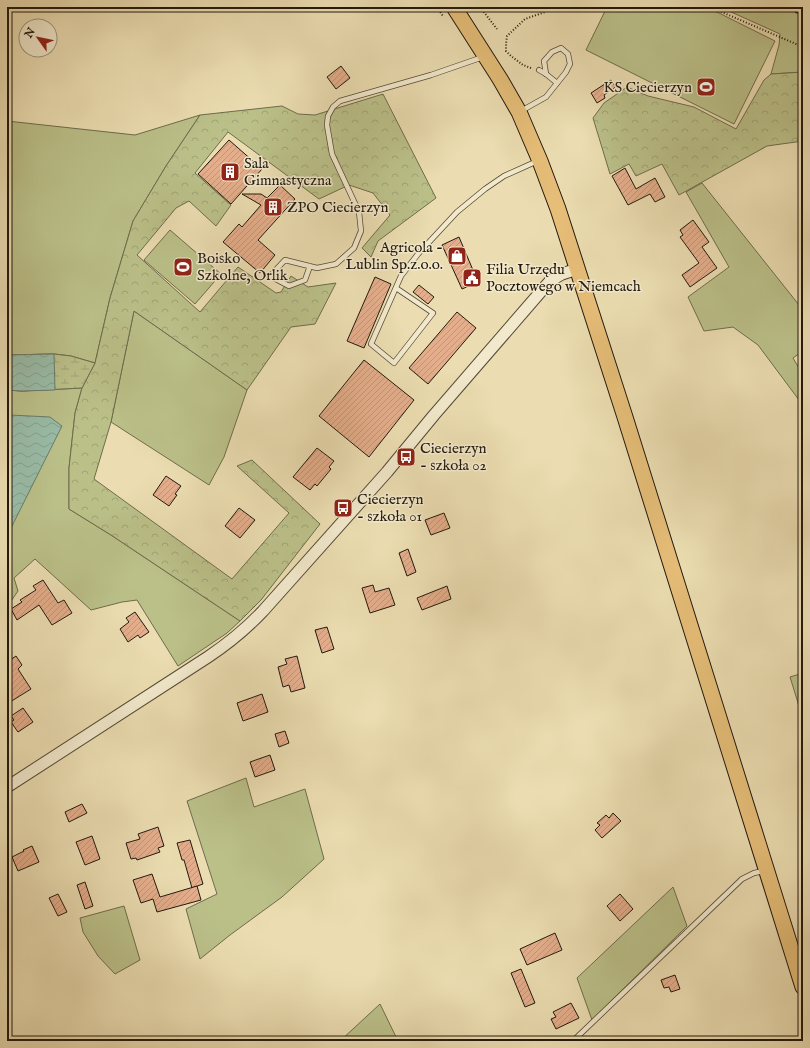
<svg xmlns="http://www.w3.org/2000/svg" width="810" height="1048" font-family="'IM FELL English',serif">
<defs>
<pattern id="forest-crowns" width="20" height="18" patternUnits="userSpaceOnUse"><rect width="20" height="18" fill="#bbc089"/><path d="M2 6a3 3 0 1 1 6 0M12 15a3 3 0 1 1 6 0" fill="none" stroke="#a0a475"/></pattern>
<pattern id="wetland-marsh" width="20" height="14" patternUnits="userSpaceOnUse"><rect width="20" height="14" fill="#bbc089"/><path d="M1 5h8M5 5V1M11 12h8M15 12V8" fill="none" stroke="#a0a475"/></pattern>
<pattern id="water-waves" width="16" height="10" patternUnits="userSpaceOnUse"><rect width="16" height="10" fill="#99bca7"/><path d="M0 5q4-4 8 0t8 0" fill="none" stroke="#84a18f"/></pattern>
<pattern id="building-hatch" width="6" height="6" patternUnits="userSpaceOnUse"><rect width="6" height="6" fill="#e4ae8c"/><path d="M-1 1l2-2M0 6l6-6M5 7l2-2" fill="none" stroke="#c39578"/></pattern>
</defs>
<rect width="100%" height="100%" fill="#ebddb1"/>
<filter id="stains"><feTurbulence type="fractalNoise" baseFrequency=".005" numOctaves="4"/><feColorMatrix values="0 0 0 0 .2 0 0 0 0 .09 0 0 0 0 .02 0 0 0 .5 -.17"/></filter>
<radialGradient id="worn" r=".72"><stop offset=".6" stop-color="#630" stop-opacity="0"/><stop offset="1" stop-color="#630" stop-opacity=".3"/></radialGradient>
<g fill="#bbc089" stroke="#6e6c4c">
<polygon points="607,7 707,7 775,41 734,124 586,50"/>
<polygon points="720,7 803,7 803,72 771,74 779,45 780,34"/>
<polygon points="200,115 166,166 133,221 110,298 95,363 71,356 54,354 7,355 7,121 135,135"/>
<polygon points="702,183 803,310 803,351 793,358 803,375 803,399 799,400 758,345 733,327 704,331 688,297 729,267 686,192"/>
<polygon points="170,230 221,274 195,304 144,260"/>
<polygon points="134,311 247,390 224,457 209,485 111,422"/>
<polygon points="82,388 75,413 69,468 69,509 111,535 240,621 227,633 178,666 137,600 122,602 91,610 35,559 14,578 18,591 7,607 7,390 22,391"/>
<polygon points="803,673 803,719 790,677"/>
<polygon points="246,778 254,807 305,789 324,859 282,897 230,935 200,959 186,909 217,894 187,801"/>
<polygon points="673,887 687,926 592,1020 577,978"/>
<polygon points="124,906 140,960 115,974 98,956 83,932 80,918"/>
<polygon points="380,1004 398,1041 340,1041"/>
</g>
<g fill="url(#forest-crowns)" stroke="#6e6c4c">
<polygon points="803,72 803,141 767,146 679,195 662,164 636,176 629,164 610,174 593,118 604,103 627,87 648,96 694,107 736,129 764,80 771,74"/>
<polygon points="383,94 436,198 378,241 371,257 362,248 390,215 373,193 349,185 319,199 228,132 195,173 231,205 216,226 189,201 176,208 137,255 200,312 238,267 276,293 281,292 291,276 308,287 336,283 315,324 291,327 247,390 134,311 111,422 94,479 232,579 289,513 237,466 252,460 320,524 261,600 240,621 111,535 69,509 69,468 75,413 82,388 95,363 110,298 133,221 166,166 200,115 282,106 298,114 315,115"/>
</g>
<polygon fill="url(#wetland-marsh)" stroke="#6e6c4c" points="54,354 71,356 95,363 82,388 22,391 7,390 7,355"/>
<g fill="url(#water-waves)" stroke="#697b6a">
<polygon points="54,354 55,390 22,391 7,390 7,355"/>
<polygon points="10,415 50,417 62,426 7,536 7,423"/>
</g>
<g fill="url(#building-hatch)" stroke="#22190e">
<polygon points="341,66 350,78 336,89 327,77"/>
<polygon points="611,80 616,87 604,95 605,98 597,103 591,93"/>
<polygon points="229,140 262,169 231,204 198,174"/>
<polygon points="625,168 636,189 655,178 665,197 655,202 650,194 628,205 612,176"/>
<polygon points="280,185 295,199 258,240 275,255 260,273 223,242 239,224 242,227 261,205 242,194 261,194 267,198"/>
<polygon points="693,220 709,242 702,247 717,268 690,287 682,275 699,263 680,237 683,235 680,230"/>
<polygon points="459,237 478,282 462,289 442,245"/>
<polygon points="375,277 391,284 364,348 347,341"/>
<polygon points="419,285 434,297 428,304 413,292"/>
<polygon points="457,312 476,328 428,384 409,368"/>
<polygon points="364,360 414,400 369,457 319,416"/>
<polygon points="317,448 334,461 329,467 331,469 317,486 315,484 310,490 293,477"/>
<polygon points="166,476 181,486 175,494 177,495 169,506 153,495"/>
<polygon points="239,508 255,520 240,538 225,526"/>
<polygon points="444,513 450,528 431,535 425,520"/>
<polygon points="408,549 416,572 407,576 399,553"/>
<polygon points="43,580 58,603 64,600 72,613 52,625 39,605 17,620 11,609 22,602 20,600 36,590 33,586"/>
<polygon points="373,585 375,592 389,588 395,605 370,613 362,588"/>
<polygon points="447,586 451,599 422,610 417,598"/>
<polygon points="135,612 149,632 140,638 138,635 128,642 120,629 129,622 126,618"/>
<polygon points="327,627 334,649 322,653 315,630"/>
<polygon points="16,656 22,665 18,669 31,689 10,702 7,697 7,662"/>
<polygon points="297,656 305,688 291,692 289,685 283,687 278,667 287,664 285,659"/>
<polygon points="262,694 268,712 243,721 237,703"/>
<polygon points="23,708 33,722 18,732 11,722 14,720 11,716"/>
<polygon points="285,731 289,743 279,747 275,734"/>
<polygon points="270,755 275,770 255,777 250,762"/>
<polygon points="82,804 87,813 69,822 65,812"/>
<polygon points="613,813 621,821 602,838 595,830 600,825 597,823 606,815 609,818"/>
<polygon points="158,827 164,846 158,848 160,852 137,860 136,858 131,859 126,843 140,839 138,834"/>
<polygon points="92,836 100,859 85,865 76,842"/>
<polygon points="190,840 203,884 192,888 184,860 182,860 177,843"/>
<polygon points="32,846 39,862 18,871 12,857 24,851 23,850"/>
<polygon points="152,874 160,897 197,886 201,900 157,912 153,899 141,903 133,880"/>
<polygon points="85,882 93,906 85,909 77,885"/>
<polygon points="58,894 67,912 58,916 49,898"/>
<polygon points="620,894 633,909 620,921 607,906"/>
<polygon points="555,933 562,950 527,965 520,949"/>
<polygon points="521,969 535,1003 525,1007 511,973"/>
<polygon points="675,975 680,989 671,992 669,987 664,988 661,980"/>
<polygon points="571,1003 579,1018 556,1029 551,1019 556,1017 553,1012"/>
</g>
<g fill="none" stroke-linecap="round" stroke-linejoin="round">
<g stroke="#544a37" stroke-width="6">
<g id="service">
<polyline points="539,70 546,74 557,83"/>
<polyline points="521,111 546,97 566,72 570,64 568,54 561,48 552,52 544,61 546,74"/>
<polyline points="310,266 305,280 289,286 270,276 285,260 317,268 336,264 354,248 361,231 359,212 332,154 327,125 328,116 333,107 340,101 431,75 483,57"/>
<polyline points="396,288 433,313 394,363 371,344 401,276 418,254 457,212 485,189 504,176 533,163 537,162"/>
<polyline points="573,1041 742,879 754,873 764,871"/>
</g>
</g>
<g stroke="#544a37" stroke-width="13">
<path id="tertiary" d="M7,787L208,657C229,643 246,629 263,611L387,472L434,415L550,281L562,274L577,269"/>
</g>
<g stroke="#22190e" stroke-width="17">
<polyline id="trunk" points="454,7 500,79 519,112 540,161 558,209 625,417 803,987"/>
</g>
<g stroke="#22190e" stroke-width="2" stroke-dasharray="1 2" stroke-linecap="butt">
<polyline points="437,7 443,16"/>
<polyline points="480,7 497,29"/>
<polyline points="710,7 803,47"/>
<polyline points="531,68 523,65 511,56 506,51 506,44 507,36 525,19 545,12 550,7"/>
</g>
<use href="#service" stroke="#f2e9cc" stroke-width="4.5"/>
<use href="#tertiary" stroke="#f2e9cc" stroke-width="11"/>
<use href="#trunk" stroke="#e6be78" stroke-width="15"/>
<polyline stroke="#22190e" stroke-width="3" stroke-dasharray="7 7" stroke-linecap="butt" points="782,7 803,14"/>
</g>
<defs>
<g id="stadium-square" transform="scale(1)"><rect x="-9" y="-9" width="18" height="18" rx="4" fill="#8f2418" stroke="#f2e9cc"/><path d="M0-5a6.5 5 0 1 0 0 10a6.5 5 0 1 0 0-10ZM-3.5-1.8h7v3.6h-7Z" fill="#fff"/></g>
<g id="building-square" transform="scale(1)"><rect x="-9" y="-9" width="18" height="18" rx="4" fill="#8f2418" stroke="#f2e9cc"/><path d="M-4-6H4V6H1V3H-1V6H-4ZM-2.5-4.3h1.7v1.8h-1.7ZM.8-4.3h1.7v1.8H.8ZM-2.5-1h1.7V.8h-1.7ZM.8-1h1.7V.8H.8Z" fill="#fff"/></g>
<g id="shop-square" transform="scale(1)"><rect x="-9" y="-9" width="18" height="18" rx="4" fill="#8f2418" stroke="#f2e9cc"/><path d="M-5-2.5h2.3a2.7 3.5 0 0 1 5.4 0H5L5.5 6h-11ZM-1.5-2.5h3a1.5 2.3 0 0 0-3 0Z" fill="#fff"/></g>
<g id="civic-square" transform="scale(1)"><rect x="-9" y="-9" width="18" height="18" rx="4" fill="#8f2418" stroke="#f2e9cc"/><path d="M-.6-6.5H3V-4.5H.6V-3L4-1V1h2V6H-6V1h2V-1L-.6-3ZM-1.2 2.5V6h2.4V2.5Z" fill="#fff"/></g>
<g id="bus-square" transform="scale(1)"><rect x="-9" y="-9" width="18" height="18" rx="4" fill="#8f2418" stroke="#f2e9cc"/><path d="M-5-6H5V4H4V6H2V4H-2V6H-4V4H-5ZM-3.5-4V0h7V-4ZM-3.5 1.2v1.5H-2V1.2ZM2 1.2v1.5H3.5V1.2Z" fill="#fff"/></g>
</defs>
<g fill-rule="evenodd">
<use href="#stadium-square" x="706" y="87"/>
<use href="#building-square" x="230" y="172"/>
<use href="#building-square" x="273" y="207"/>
<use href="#shop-square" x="457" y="256"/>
<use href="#stadium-square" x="183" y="267"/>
<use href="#civic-square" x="472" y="278"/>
<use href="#bus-square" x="406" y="457"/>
<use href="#bus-square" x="343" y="508"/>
</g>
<g text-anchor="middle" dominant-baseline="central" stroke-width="3" stroke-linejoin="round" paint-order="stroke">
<g font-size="15" fill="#22190e" stroke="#f2e9cc" text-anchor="start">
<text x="692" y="87" text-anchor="end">KS Ciecierzyn</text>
<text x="244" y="163">Sala<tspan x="244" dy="17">Gimnastyczna</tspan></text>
<text x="287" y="207">ZPO Ciecierzyn</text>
<text x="443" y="247" text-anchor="end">Agricola -<tspan x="443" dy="17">Lublin Sp.z.o.o.</tspan></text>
<text x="197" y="258">Boisko<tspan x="197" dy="17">Szkolne, Orlik</tspan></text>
<text x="486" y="269">Filia Urzędu<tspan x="486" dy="17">Pocztowego w Niemcach</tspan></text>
<text x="420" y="448">Ciecierzyn<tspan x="420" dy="17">- szkoła 02</tspan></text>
<text x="357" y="499">Ciecierzyn<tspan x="357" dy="17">- szkoła 01</tspan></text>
</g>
</g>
<rect width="810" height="1048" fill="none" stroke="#ebddb1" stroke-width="24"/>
<rect x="8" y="8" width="794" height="1032" fill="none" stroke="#22190e" stroke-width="2"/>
<rect x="12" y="12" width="786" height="1024" fill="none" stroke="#22190e"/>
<g transform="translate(38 38) rotate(303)"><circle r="19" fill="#f2e9cc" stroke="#9f9680"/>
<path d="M0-3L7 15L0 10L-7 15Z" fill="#8f2418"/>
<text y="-6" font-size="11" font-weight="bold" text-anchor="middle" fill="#22190e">N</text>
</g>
<rect width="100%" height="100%" filter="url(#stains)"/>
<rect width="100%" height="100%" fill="url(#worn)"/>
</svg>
